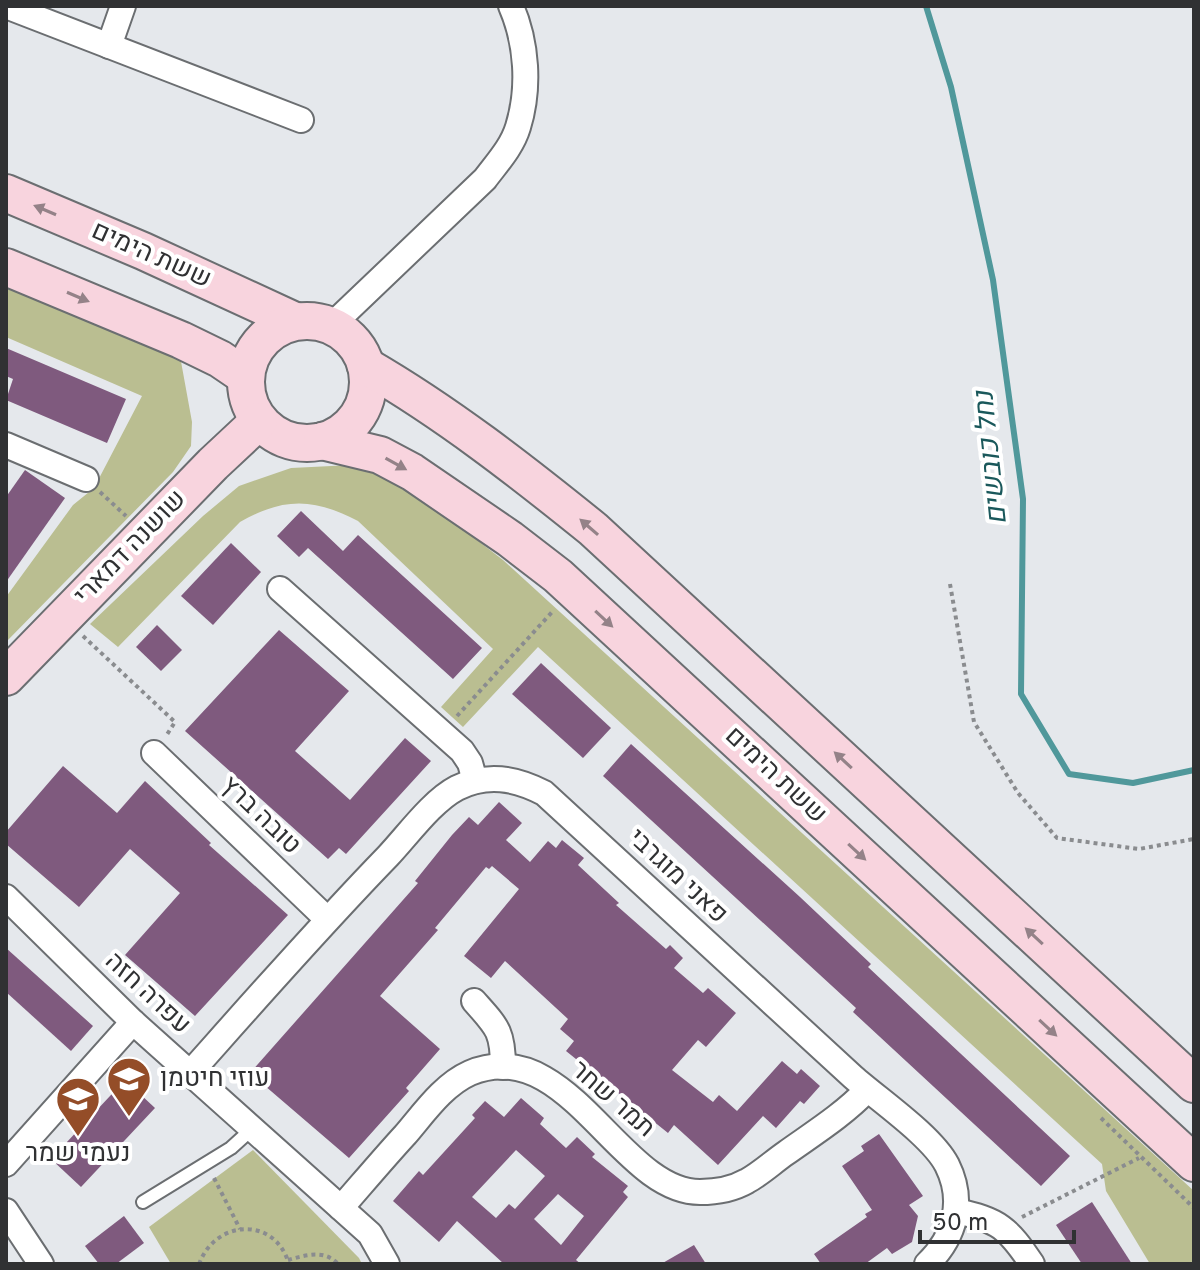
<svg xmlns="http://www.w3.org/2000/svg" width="1200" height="1270" font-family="Overpass,Heebo,sans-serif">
<rect width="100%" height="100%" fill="#e5e8ec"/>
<g fill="#babe91">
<polygon points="6,285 180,356 192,422 191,446 173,472 6,642 6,597 73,505 94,488 142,396 6,337"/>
<path d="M352,465L388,477L438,510L503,560L1194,1191V1264H1150L1106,1191L1102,1164L538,647L463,727L441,707L493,649L358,521C314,498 284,497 240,522L118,647L90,624L203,516L239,486L291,468Z"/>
<polygon points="253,1150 359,1258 362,1264 171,1264 149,1227"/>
</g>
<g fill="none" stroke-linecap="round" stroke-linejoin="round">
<polyline stroke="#50989b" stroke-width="6" points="926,6 951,87 993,280 1023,499 1021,694 1069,774 1133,783 1194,770"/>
</g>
<g fill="#7f5a7e" fill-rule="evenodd">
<polygon points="6,348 126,399 107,443 6,400 13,379 6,376"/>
<polygon points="25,470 65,498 6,582 6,497"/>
<polygon points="301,511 343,551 358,535 482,648 453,679 308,548 299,557 277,536"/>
<polygon points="231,543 261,572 213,625 181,596"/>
<polygon points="157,625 182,650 161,671 136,647"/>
<polygon points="279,630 349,691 295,751 350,800 405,738 431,761 346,854 339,848 328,859 185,731"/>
<polygon points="541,663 611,728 583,758 512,694"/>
<polygon points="631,744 800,897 871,964 868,967 1070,1156 1041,1186 853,1012 856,1008 603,776"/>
<polygon points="63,766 117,813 145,781 211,843 209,845 288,915 195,1016 125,955 180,893 130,849 79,907 6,844 6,832"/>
<polygon points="499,802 522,823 506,840 530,862 548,841 556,848 562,840 584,858 578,865 619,903 616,905 666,949 670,945 683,958 674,968 703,993 708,988 736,1013 706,1047 698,1040 672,1070 713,1102 719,1095 737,1111 782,1061 797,1074 801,1069 820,1086 804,1104 800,1101 776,1128 763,1116 718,1165 674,1125 668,1133 566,1051 574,1041 560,1029 568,1019 505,961 491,978 464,956 519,889 492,866 489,869 486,867 435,928 438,930 380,996 440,1049 406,1088 409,1091 349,1158 250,1073 418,883 415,881 452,835 469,817 478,825"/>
<polygon points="6,948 93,1026 71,1051 6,992"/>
<polygon points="125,1080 155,1108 81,1187 51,1159"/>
<path d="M521,1098L544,1118L540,1124L566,1148L577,1137L595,1154L592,1157L628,1186L623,1192L628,1197L576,1260L581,1264H504L457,1221L439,1242L393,1201L419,1171L423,1175L475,1118L472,1115L485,1101L504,1117ZM516,1150L545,1176L515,1209L509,1204L496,1218L472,1197ZM558,1194L584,1216L561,1245L534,1219Z"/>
<polygon points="879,1134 923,1196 909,1205 918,1216 912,1242 892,1254 887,1248 865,1264 821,1264 814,1254 867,1217 865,1214 872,1210 842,1166 864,1151 861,1146"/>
<polygon points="1092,1202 1132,1264 1082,1264 1056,1225"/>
<polygon points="124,1216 144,1243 116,1264 99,1264 85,1246"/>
<polygon points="694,1245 706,1264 661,1264"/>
</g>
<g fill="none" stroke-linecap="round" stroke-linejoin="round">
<g stroke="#6b6e71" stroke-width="16">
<polyline id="lane" points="143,1202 231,1148 253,1128"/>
</g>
<g stroke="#6b6e71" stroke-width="28">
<g id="street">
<polyline points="6,6 301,120"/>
<polyline points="109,46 123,6"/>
<path d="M331,326L485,179C497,163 512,147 518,127C530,88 527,43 511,6"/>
<polyline points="6,445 86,479"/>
<polyline points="280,589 462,751 470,763 475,781"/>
<polyline points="154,753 327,919"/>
<polyline points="6,897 133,1022 370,1234 387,1264"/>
<path d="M474,1001C497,1027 503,1031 503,1067"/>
<path d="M191,1072C256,999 320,926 388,856C407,836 432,801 457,788C487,773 515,778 544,793C647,888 750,982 853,1077C879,1100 932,1136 947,1165C965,1201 955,1237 927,1264"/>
<polyline points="6,1164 133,1022"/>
<path d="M341,1208C362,1184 383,1159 405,1135C424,1113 443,1085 470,1073C568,1032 619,1192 700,1192C715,1192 733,1189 747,1181C760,1174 773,1162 786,1153C814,1133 843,1115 867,1090"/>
<polyline points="6,1211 41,1264"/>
<path d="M956,1211C999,1220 1008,1228 1032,1264"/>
</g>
</g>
<g stroke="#6b6e71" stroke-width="40">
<g id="secondary">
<polyline points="6,193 143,251 295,321"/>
<polyline points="6,267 181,340 220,359 245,376"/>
<circle cx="307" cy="382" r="61"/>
<path d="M366,366C447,413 520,470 593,529L1194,1084"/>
<polyline points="322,441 380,455 412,472 510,539 558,576 1194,1163"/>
<polyline points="6,677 213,464 259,421"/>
</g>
</g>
<g stroke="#8a8c8f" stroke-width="4" stroke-dasharray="4 4" stroke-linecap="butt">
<polyline points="100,492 126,516"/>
<polyline points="950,584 974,722 1018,793 1057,838 1139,849 1194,839"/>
<polyline points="83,636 175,722 166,736"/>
<polyline points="457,716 553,611"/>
<polyline points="1101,1118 1194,1208"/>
<polyline points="214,1178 240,1229"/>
<polyline points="1022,1217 1139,1158"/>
<path d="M288,1260C306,1255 324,1249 338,1264"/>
<path d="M199,1264C216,1219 275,1216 289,1264"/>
</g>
<use href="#lane" stroke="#fff" stroke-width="12"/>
<use href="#street" stroke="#fff" stroke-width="24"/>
<use href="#secondary" stroke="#f8d4de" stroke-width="36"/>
</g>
<defs><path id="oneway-solid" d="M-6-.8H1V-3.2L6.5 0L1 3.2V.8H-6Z" transform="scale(2)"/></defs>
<g fill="#948288">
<use href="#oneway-solid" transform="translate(45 210) rotate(-157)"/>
<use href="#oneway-solid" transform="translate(78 297) rotate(23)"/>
<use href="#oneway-solid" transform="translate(396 464) rotate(29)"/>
<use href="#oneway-solid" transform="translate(589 527) rotate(-139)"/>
<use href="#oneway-solid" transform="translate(604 619) rotate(43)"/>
<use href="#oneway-solid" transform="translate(843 760) rotate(-137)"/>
<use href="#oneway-solid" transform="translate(857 852) rotate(43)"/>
<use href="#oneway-solid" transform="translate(1034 936) rotate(-137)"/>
<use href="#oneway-solid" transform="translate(1048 1028) rotate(43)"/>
</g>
<defs>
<g id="school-pin" transform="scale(2.3)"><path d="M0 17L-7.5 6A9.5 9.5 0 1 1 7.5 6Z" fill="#944d28" stroke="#fff"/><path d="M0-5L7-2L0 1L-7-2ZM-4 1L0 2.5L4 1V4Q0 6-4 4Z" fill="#fff"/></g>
</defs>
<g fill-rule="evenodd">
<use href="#school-pin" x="129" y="1079"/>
<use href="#school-pin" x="78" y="1099"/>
</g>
<g text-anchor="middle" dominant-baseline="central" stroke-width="8" stroke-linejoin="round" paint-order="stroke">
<g font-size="26" fill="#303133" stroke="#fff">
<text transform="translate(151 256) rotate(24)">ששת הימים</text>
<text transform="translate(131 548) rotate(-46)">שושנה דמארי</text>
<text transform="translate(775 776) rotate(43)">ששת הימים</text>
<text transform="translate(260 816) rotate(44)">טובה ברץ</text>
<text transform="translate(677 877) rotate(43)">פאני מוגרבי</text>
<text transform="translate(147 994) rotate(43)">עפרה חזה</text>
<text transform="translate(612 1100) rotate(41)">תמר שחר</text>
</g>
<g font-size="26" fill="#303133" stroke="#fff" text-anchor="start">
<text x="160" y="1079">עוזי חיטמן</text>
<text x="78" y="1154" text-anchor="middle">נעמי שמר</text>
</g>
<g font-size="28" font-style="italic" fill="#1a585b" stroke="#fff">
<text transform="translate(992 458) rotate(-96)">נחל כובשים</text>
</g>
</g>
<rect width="1200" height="1270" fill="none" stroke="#303133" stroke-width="16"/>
<path d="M920 1230v12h154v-12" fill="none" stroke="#303133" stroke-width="4"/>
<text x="932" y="1230" font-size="24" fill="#303133" stroke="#ffffff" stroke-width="6" paint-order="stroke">50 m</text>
</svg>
